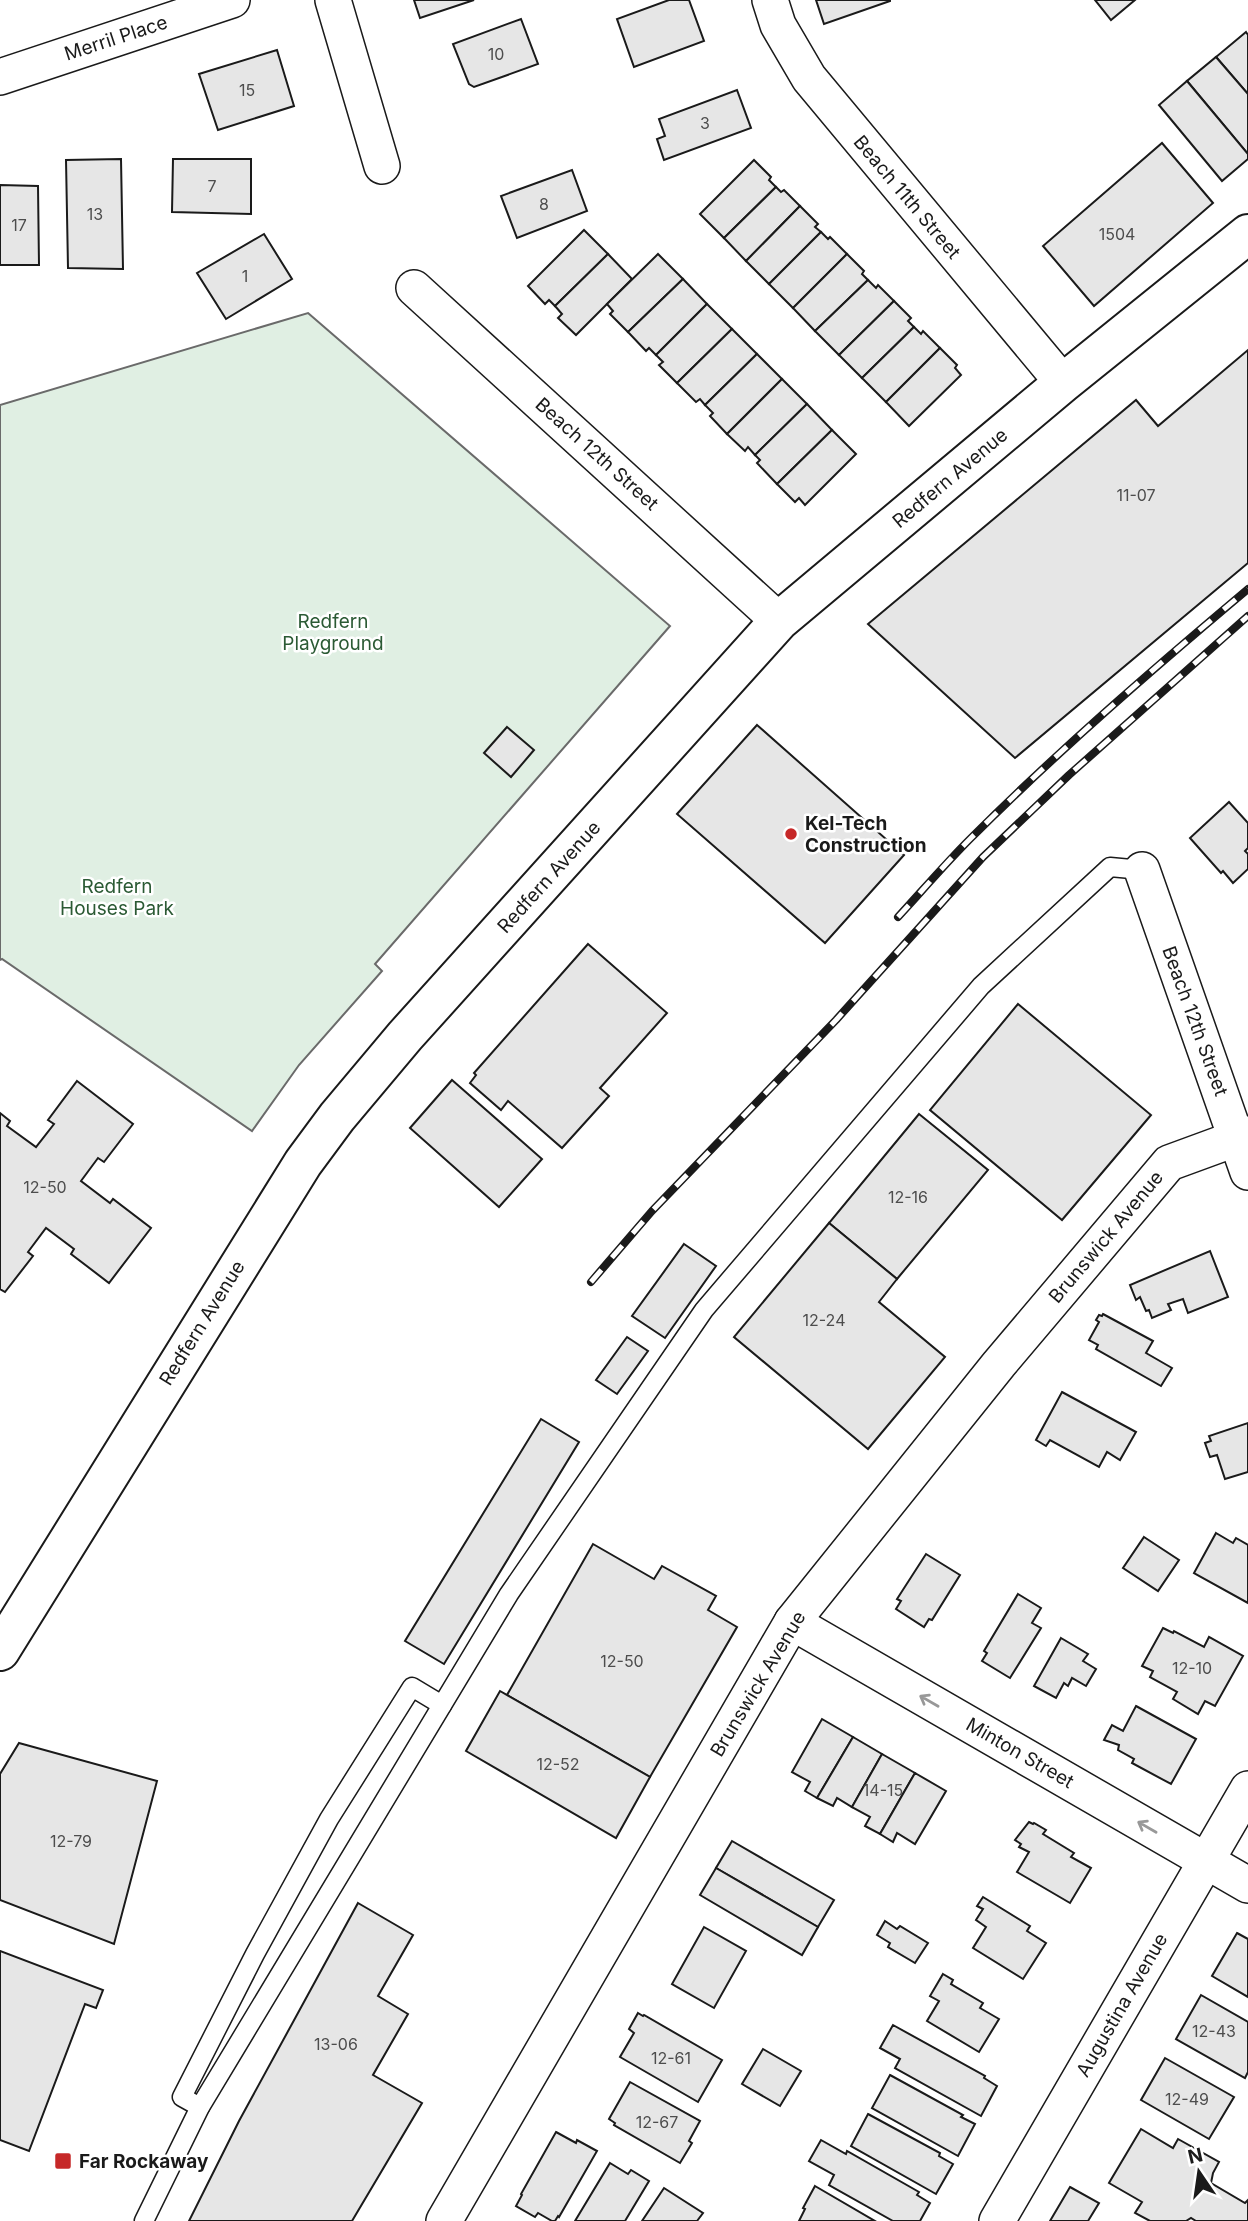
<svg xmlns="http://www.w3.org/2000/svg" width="1248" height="2221" font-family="Inter,sans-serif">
<rect width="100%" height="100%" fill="#fff"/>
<polygon fill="#e0efe3" stroke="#6a6a6a" stroke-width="2" points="308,313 670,626 375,964 382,971 299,1065 252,1131 2,959 0,960 0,405"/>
<g fill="#e6e6e6" stroke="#1a1a1a" stroke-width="2">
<polygon points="414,0 474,0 420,18"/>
<polygon points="669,0 689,0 704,41 634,67 617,19"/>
<polygon points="816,0 890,0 890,1 824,24"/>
<polygon points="1095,0 1135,0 1111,20"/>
<polygon points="521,19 538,64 474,87 469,84 453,44"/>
<polygon points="1246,32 1248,35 1248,94 1216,57"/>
<polygon points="277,50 294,106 218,130 199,74"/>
<polygon points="1216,57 1248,94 1248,154 1187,81"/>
<polygon points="1187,81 1248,154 1248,159 1222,181 1159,105"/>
<polygon points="737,90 751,128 664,160 657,139 665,136 659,119"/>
<polygon points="1162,143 1213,203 1094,306 1043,246"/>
<polygon points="121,159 123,269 68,268 66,160"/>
<polygon points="173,159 251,159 251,214 172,212"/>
<polygon points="754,160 771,177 769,180 776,187 724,238 700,214"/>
<polygon points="572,170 587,211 517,238 501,196"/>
<polygon points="0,185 38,186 39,265 0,265"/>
<polygon points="776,187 781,192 784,190 800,206 746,261 724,238"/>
<polygon points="800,206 818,224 815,227 821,232 769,284 746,261"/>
<polygon points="584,230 608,254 555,306 549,300 545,304 528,286"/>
<polygon points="821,232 828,239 830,237 847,254 793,308 769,284"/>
<polygon points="264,234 292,279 226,319 197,273"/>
<polygon points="608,254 632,279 576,335 558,318 562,314 555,306"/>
<polygon points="658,254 683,279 628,332 610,314 613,311 607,304"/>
<polygon points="847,254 864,271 862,274 868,280 815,331 793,308"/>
<polygon points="683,279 707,304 656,355 649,348 646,351 628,332"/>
<polygon points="868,280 876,288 878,285 894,301 839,355 815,331"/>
<polygon points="894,301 911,318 908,321 914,327 862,378 839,355"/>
<polygon points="707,304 732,329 677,383 659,365 663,362 656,355"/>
<polygon points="914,327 921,334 923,331 940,348 886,402 862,378"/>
<polygon points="732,329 757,354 705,405 700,399 696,402 677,383"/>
<polygon points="940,348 957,365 955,368 961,375 909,426 886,402"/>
<polygon points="1248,350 1248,563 1015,758 868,624 1136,400 1158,426"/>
<polygon points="757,354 782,379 727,434 710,416 713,413 705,405"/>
<polygon points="782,379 807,404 755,455 748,447 745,451 727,434"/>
<polygon points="807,404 832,430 777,484 757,463 760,460 755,455"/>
<polygon points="832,430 856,454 805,505 799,498 795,502 777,484"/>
<polygon points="757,725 904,855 825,943 677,814"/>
<polygon points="507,727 534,750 511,777 484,753"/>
<polygon points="1229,802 1248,823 1248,848 1245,851 1248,854 1248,869 1233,883 1223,871 1221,873 1190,838"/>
<polygon points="588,944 667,1013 600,1088 609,1096 562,1148 508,1101 501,1110 470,1083 476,1075 474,1073"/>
<polygon points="1018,1004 1151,1115 1062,1220 930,1110"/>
<polygon points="452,1080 542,1159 499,1207 410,1128"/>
<polygon points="77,1081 133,1124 104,1162 98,1158 81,1181 110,1203 113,1199 151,1228 109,1283 71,1254 74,1249 46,1228 28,1252 33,1256 5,1292 0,1289 0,1113 10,1121 7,1126 36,1147 54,1124 48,1120"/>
<polygon points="919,1114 988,1170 897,1279 829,1223"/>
<polygon points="829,1223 897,1279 879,1302 945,1357 868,1449 734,1337"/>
<polygon points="684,1244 716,1266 665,1338 632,1316"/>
<polygon points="1210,1251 1228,1297 1188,1313 1183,1299 1168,1304 1171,1310 1152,1318 1149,1310 1146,1311 1140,1297 1136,1300 1130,1285"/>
<polygon points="1103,1314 1153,1341 1146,1353 1172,1368 1161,1386 1096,1349 1098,1345 1089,1340 1099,1322 1096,1320 1099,1315 1102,1316"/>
<polygon points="627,1337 648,1351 617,1394 596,1380"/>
<polygon points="1062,1392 1136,1432 1120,1460 1107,1452 1099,1467 1050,1440 1046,1446 1036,1440"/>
<polygon points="541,1419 579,1442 444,1664 405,1641"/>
<polygon points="1248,1423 1248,1472 1225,1479 1217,1455 1210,1457 1205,1443 1211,1441 1209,1436"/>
<polygon points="1216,1533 1233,1543 1236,1538 1248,1545 1248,1603 1194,1573"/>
<polygon points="1144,1537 1179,1560 1158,1591 1123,1568"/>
<polygon points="593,1544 654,1579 662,1566 716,1596 708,1610 737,1627 650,1777 507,1695"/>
<polygon points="926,1554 960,1575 932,1620 929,1619 924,1627 896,1609 901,1601 897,1599"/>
<polygon points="1018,1594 1041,1608 1032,1623 1041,1628 1010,1678 982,1661 987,1653 984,1651"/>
<polygon points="1163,1628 1173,1633 1174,1631 1204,1647 1209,1637 1243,1656 1215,1706 1205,1701 1198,1714 1173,1699 1177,1692 1150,1677 1153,1671 1142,1666"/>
<polygon points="1061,1638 1088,1654 1083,1661 1096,1669 1086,1686 1072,1678 1068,1686 1064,1683 1056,1698 1034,1686"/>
<polygon points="500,1691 650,1777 616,1838 466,1751"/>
<polygon points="1136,1706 1196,1739 1171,1784 1132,1763 1134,1759 1118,1750 1119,1745 1104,1740 1112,1725 1123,1731"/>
<polygon points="822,1719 853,1737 817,1798 805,1791 810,1782 792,1772"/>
<polygon points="853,1737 882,1754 852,1807 837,1798 833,1806 817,1798"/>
<polygon points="19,1743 157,1781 114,1944 0,1900 0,1774"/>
<polygon points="882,1754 915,1773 880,1834 865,1826 870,1817 852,1807"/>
<polygon points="915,1773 946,1791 915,1844 897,1833 893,1842 880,1834"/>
<polygon points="1029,1822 1033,1824 1034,1823 1046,1830 1043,1834 1074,1853 1071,1857 1091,1868 1070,1903 1017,1872 1029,1852 1019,1847 1021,1844 1015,1840"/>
<polygon points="732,1841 834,1900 818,1927 716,1868"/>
<polygon points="716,1868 818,1927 802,1955 700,1895"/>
<polygon points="983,1897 1030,1926 1027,1931 1046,1943 1023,1979 973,1948 986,1927 976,1920 983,1909 977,1906"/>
<polygon points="358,1903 413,1935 378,1996 408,2014 373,2075 422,2103 352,2221 189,2221 239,2121"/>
<polygon points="885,1921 897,1929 900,1926 928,1943 915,1963 888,1947 890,1943 877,1935"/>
<polygon points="704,1927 746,1951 714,2008 672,1984"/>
<polygon points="1237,1933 1248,1939 1248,1997 1212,1976"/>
<polygon points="0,1951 103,1990 96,2008 85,2004 29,2151 0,2140"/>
<polygon points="943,1974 953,1980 951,1984 983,2003 980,2008 999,2019 979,2052 927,2021 939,2001 930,1996"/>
<polygon points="1201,1995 1248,2022 1248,2072 1245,2078 1176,2039"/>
<polygon points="638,2013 643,2016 644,2015 722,2060 698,2102 620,2057 634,2033 629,2029"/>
<polygon points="893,2025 985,2076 984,2078 997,2086 981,2116 895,2068 900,2059 880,2048"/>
<polygon points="763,2049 801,2071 780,2106 742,2084"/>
<polygon points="1165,2058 1234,2097 1209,2139 1141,2100"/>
<polygon points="890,2075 963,2115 961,2117 975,2124 958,2156 872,2108"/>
<polygon points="630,2082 700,2121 689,2141 692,2143 680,2163 614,2125 615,2123 609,2119"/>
<polygon points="868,2114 940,2153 939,2156 953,2164 936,2194 851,2146"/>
<polygon points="1141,2129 1173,2148 1178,2139 1219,2162 1213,2173 1211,2183 1245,2203 1248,2200 1248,2221 1196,2221 1191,2218 1186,2221 1150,2221 1135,2213 1142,2202 1109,2183"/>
<polygon points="556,2132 576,2143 577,2140 597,2151 559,2217 558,2216 555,2221 552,2221 538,2213 535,2217 516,2206 522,2195 521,2194"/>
<polygon points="821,2140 846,2154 847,2151 919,2192 917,2195 930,2203 920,2221 893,2221 829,2185 834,2175 809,2161"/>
<polygon points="610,2163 628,2174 631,2170 649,2181 625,2221 575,2221"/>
<polygon points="815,2186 875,2221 799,2221 805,2209 803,2208"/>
<polygon points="1070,2187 1099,2203 1088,2221 1050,2221"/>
<polygon points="664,2188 703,2213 697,2221 642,2221"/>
</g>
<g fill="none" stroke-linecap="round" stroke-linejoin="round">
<g stroke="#1a1a1a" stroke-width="21">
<g id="service">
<polyline points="200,2107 182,2097 255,1954 329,1819 412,1687 442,1705"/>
<polyline points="144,2221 200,2107 509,1594 704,1310 981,986 1110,867 1142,870"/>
</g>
</g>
<g stroke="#1a1a1a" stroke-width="38">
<g id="minor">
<polyline points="333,0 382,166"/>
<polyline points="770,0 778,25 809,78 1063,383"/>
<polyline points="0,77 232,0"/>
<polyline points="414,288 779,621"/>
<polyline points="1142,870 1248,1172"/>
<polyline points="792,1622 1248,1885"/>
<polyline points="444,2221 792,1622 999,1364 1169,1163 1248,1134"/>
<polyline points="997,2221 1248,1789"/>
</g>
</g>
<g stroke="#1a1a1a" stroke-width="42">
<polyline id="tertiary" points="0,1651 303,1163 337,1117 405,1036 779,621 1063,383 1248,234"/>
</g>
<use href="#service" stroke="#fff" stroke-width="18"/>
<use href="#minor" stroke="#fff" stroke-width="35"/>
<use href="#tertiary" stroke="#fff" stroke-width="38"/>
<g stroke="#1a1a1a" stroke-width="8">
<g id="rail">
<path d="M898,917C922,891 945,864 970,839C1058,751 1153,669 1248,589"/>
<polyline points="591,1282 652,1211 836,1020 983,857 1069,775 1248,616"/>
</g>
</g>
<use href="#rail" stroke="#fff" stroke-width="5" stroke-dasharray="16" stroke-linecap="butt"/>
</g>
<defs><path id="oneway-shaft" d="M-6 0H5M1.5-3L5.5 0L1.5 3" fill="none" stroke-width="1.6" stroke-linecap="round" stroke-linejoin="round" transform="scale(1.75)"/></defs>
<g stroke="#989898">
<use href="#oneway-shaft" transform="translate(929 1701) rotate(-150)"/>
<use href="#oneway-shaft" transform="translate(1147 1827) rotate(-150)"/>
</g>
<g fill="#c62828" stroke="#fff" stroke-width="2.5">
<circle cx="791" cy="834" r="7"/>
<rect x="54" y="2152" width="18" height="18" rx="3.5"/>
</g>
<g text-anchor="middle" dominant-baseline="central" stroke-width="5" stroke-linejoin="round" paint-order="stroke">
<g font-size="16" fill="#4d4d4d">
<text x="496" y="54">10</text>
<text x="247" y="90">15</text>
<text x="705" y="123">3</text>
<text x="212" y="186">7</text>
<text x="544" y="204">8</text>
<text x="95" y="214">13</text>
<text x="19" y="225">17</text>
<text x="1117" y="234">1504</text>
<text x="245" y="276">1</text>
<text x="1136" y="495">11-07</text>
<text x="45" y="1187">12-50</text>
<text x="908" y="1197">12-16</text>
<text x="824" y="1320">12-24</text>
<text x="622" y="1661">12-50</text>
<text x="1192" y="1668">12-10</text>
<text x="558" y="1764">12-52</text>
<text x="883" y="1790">14-15</text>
<text x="71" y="1841">12-79</text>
<text x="1214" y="2031">12-43</text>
<text x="336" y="2044">13-06</text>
<text x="671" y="2058">12-61</text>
<text x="1187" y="2099">12-49</text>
<text x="657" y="2122">12-67</text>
</g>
<g font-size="19" fill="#1a1a1a" stroke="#fff">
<text transform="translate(116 38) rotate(-18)">Merril Place</text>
<text transform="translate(907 197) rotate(50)">Beach 11th Street</text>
<text transform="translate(597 454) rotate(42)">Beach 12th Street</text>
<text transform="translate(950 478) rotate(-40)">Redfern Avenue</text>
<text transform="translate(549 877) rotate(-48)">Redfern Avenue</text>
<text transform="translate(1195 1021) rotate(70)">Beach 12th Street</text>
<text transform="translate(1106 1237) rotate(-50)">Brunswick Avenue</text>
<text transform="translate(202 1323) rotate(-58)">Redfern Avenue</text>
<text transform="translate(758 1684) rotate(-59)">Brunswick Avenue</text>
<text transform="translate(1020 1753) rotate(30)">Minton Street</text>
<text transform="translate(1122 2005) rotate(-60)">Augustina Avenue</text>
</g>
<g font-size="19" fill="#2b5a34" stroke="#fff">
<text x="333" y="621">Redfern<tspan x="333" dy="22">Playground</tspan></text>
<text x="117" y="886">Redfern<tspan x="117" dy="22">Houses Park</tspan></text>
</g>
<g font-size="19" font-weight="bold" fill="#1a1a1a" stroke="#fff" text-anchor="start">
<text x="805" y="823">Kel-Tech<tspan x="805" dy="22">Construction</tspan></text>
<text x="79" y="2161">Far Rockaway</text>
</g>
</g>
<g transform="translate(1199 2172) rotate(347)" stroke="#ffffff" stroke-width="5" paint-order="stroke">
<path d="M0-5L12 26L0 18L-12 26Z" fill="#1a1a1a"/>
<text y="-10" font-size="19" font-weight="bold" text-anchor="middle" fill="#1a1a1a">N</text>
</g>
</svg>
